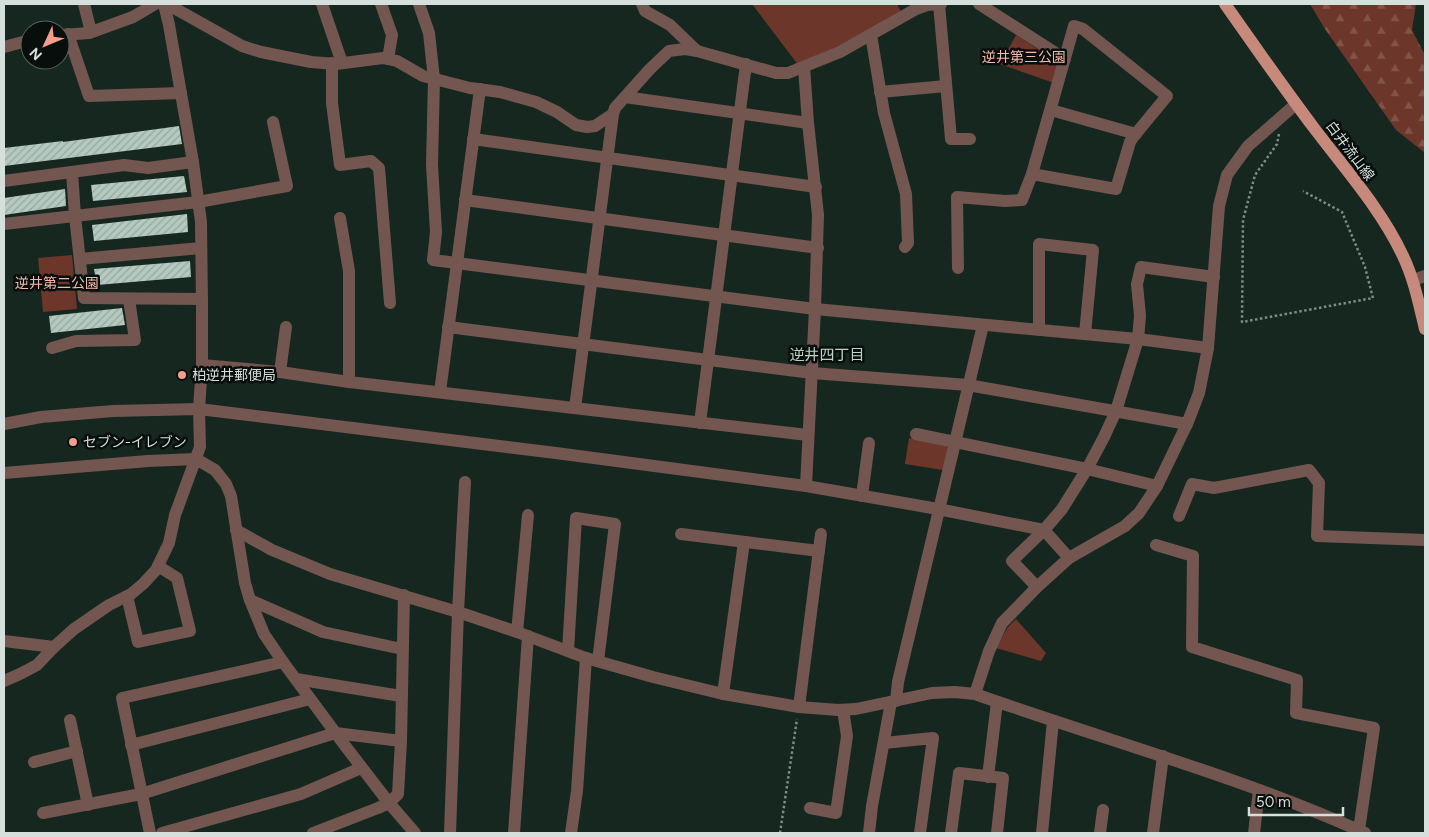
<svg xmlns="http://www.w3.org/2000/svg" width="1429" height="837" font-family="Figtree,'Noto Sans JP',sans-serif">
<defs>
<pattern id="forest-firs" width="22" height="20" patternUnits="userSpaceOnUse" patternTransform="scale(1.25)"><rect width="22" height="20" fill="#6d362b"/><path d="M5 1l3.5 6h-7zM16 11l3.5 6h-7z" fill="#815349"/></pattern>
<pattern id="building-hatch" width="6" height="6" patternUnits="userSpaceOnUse" patternTransform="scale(1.25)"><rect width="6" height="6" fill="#b4c9c0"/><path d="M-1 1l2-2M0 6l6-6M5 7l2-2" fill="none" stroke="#97a8a0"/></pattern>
</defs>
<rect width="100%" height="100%" fill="#162720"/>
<polygon fill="url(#forest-firs)" points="1310,4 1416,4 1412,30 1425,55 1425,153 1396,130 1325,29"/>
<g fill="#6d362b">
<polygon points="752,4 897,4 901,12 837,50 799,66"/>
<polygon points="1016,35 1056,61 1058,67 1054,83 1000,64"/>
<polygon points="72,255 77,309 43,312 38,258"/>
<polygon points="909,438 945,444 948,448 943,470 905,464"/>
<polygon points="1016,619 1046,653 1041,661 996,648 1008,627"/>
</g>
<g fill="url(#building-hatch)">
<polygon points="179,126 182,144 4,166 4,148 63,141 63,142"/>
<polygon points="184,176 187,192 93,201 91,185"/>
<polygon points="65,189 66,206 4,215 4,198"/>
<polygon points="187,214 188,232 94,241 92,225"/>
<polygon points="190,261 191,277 97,285 94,269"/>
<polygon points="122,308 125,325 51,333 49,316"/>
</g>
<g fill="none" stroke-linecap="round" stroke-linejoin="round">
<g stroke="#7e8b86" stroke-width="2.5" stroke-dasharray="2.5 2.5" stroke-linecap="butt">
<polyline points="1279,134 1277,144 1255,175 1243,220 1242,322 1373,298 1365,267 1342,212 1303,191"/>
<polyline points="780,833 797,719"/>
</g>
<g stroke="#745650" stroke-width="12">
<polyline points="84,4 91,32"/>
<polyline points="167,4 242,46 261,52 311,62 336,64 383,58 397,61 423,76 470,88 500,92 536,102 557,112 576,125 587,127 595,126 613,114 615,108 650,69 669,51 685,49 697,51 776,73 788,73 840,52 916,9 927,5 941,4"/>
<polyline points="322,4 342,63"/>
<polyline points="381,4 392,35 388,59"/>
<polyline points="419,4 429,33 434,79 432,165 436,232 433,260 815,309 1138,339 1208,348"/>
<polyline points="642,4 645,11 670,25 697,51"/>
<polyline points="939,4 951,139 970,139"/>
<polyline points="979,4 1065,59"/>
<polygon points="1074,26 1083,29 1167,96 1134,136 1130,142 1116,189 1032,174"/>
<polyline points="68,34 89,96 181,93"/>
<polyline points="62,35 89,33 133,17 155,4"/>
<polyline points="871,35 884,113 906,194 908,243 905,247"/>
<polyline points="4,47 30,40"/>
<polyline points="332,63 332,103 340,165 371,161 379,168 390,303"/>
<polyline points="804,67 808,123 818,215 815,309 806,486"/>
<polyline points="880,92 946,86"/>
<polyline points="625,97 808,123"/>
<polyline points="1051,110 1136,134"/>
<polyline points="473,139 816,187"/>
<polyline points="72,172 75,216 84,298 202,299"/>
<polyline points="4,181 124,165 148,168 193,162"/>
<polyline points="465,200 818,248"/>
<polyline points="340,218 349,271 349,382"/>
<polyline points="4,224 198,202 287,186 273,122"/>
<polyline points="80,259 201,248"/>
<polyline points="958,268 957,197 1005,201 1022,200 1032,174"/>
<polyline points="1413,280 1425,276"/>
<polyline points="448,327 812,373 968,385 1187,424"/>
<polyline points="1039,330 1039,244 1093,250 1085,334"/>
<polyline points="52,348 76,341 135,340 129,299"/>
<polyline points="202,365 280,372 349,382 808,435"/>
<polyline points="280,372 286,327"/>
<polyline points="440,392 480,89"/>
<polyline points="575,408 613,114"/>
<polyline points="700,423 746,64"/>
<polyline points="4,424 41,417 113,411 199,409 556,453 806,486 938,509 1044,530 1069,558"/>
<polyline points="916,434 1087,469 1157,486"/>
<polyline points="4,473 148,461 196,459 215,470 226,484 231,496 245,583 250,600 264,634 283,662 343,743 389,803 415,833"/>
<polyline points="862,496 869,443"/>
<polyline points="1179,516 1192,484 1214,488 1309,470 1319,483 1317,536 1425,540"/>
<path d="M236,530L272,550L330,574L458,612L517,632L586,658L653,677L723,694L799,707L838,710L856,709L932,693L955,692L975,694C1105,740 1239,776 1365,833"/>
<polyline points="681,534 819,551"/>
<polyline points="1156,545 1193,556 1192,647 1297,680 1296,713 1374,728 1359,830"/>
<polyline points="1037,587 1012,561 1044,530 1062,509 1087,469 1104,437 1116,411 1138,339 1140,316 1137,284 1141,267 1214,277"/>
<polyline points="127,596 138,642 190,631 177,578 158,566"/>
<polyline points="250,600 323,632 402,649"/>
<polyline points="517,632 528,515"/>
<polyline points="4,641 54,647"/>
<polyline points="568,651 576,518 615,524 598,661"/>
<polyline points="296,679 401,696"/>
<polyline points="4,681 20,674 37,665 54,647 74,629 109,605 131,594 143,584 156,570 169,543 175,515 200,447 199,409 202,365 202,303 201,222 193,162 169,25 164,4"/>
<polyline points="723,694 744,542"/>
<polyline points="975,694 989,651 1002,623 1037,587 1069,558 1125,526 1139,513 1157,486 1187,424 1199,393 1208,348 1219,206 1227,175 1248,146 1296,104"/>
<polyline points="896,701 898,682 983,325"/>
<polyline points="799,707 821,534"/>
<polyline points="70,720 88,805"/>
<polyline points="884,743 933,738 920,833"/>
<polyline points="131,745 310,699"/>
<polyline points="34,762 77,751"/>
<polyline points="988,777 997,702"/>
<polyline points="810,808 836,813 847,736 843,710"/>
<polyline points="43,813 141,794 335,733 401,741"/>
<polyline points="150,833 122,698 283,662"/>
<polyline points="162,833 301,794 361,768"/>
<polyline points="313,833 378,808 389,803 398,794 401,741 404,595"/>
<polyline points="450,833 458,612 465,482"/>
<polyline points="514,833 528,636"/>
<polyline points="571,833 577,791 586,658"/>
<polyline points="869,833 872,806 891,702"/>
<polyline points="951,833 959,773 1003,778 997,833"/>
<polyline points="1042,833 1053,721"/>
<polyline points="1100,833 1103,810"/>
<polyline points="1153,833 1163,756"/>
<polyline points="1254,833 1259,790"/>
</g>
<path stroke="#c6897b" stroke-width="12" d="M1225,4C1254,45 1283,87 1314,128C1345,169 1381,209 1403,256C1414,279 1419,304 1425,329"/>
</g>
<g fill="#f49d8b" stroke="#070e0b" stroke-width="2">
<circle cx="182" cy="375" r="5"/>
<circle cx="73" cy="442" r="5"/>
</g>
<g text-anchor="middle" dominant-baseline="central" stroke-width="5" stroke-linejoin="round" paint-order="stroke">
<g font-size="14" fill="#f4b7a9" stroke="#070e0b">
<text x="1024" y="57">逆井第三公園</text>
<text x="57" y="283">逆井第二公園</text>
</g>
<g font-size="14" fill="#d5dfdb" stroke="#070e0b">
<text transform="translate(1350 151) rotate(53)">白井流山線</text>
</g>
<g font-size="14" fill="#d5dfdb" stroke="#070e0b" text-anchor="start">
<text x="192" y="375">柏逆井郵便局</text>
<text x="83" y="442">セブン-イレブン</text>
</g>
<g font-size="15" fill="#bdd3ca" stroke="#070e0b">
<text x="827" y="355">逆井四丁目</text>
</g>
</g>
<rect width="1429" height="837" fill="none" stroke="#d5dfdb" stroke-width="10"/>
<g transform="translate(45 45) rotate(226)"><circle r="24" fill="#070e0b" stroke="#59625e"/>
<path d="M0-4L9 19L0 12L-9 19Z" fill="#f49d8b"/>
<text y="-8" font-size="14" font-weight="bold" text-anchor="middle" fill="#d5dfdb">N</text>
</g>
<path d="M1249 807v8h94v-8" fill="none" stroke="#d5dfdb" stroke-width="2.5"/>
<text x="1256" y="807" font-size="15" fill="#d5dfdb" stroke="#070e0b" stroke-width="4" paint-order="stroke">50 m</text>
</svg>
